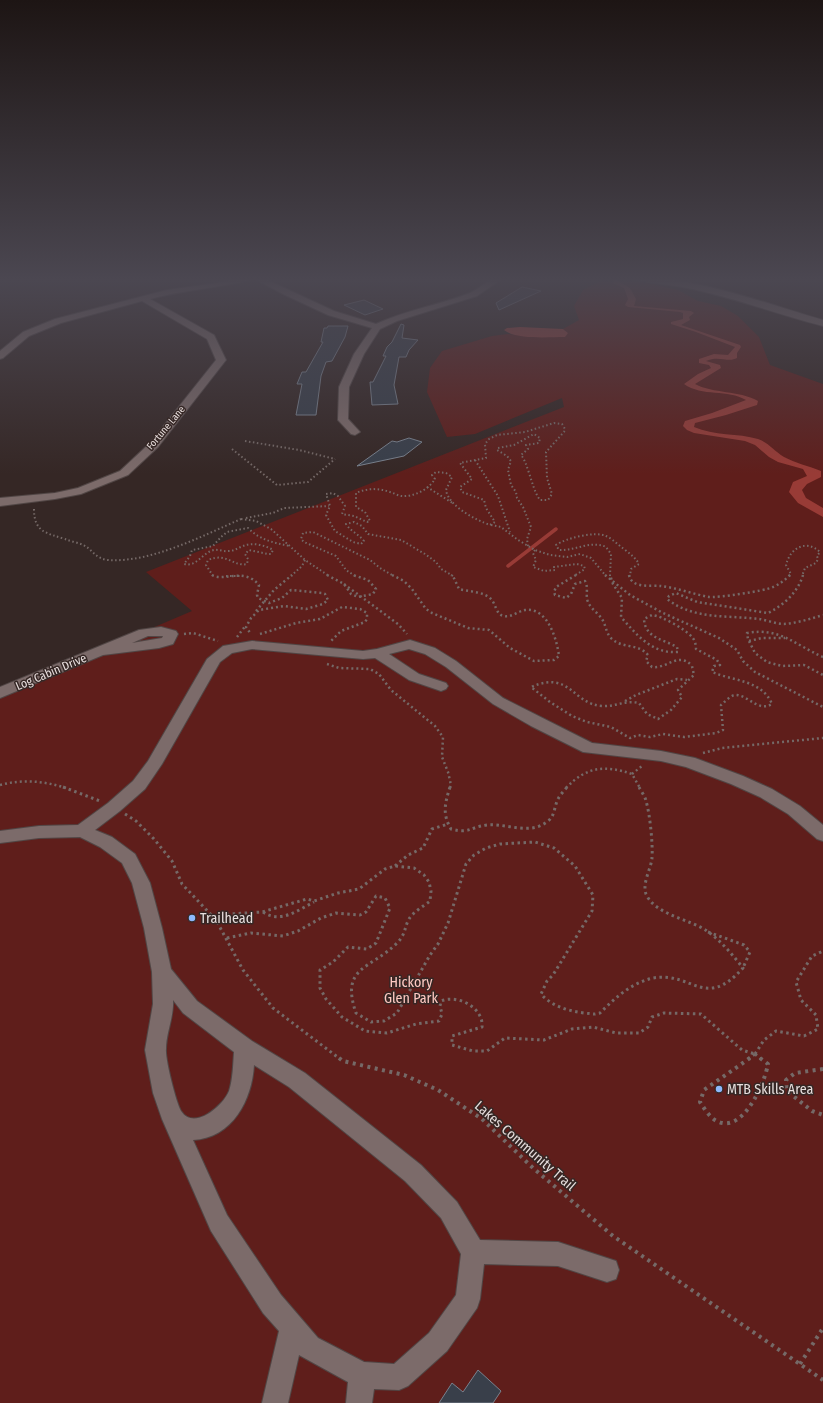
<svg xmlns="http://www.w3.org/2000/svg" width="823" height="1403" font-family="'Fira Sans Condensed',sans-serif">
<rect width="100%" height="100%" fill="#352725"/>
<polygon fill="#5f1e1b" points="600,281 633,281 652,284 678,290 698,301 721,306 738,316 759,337 770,365 823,384 823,1403 0,1403 0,693 192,611 146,572 564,407 562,398 475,434 447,437 427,392 430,368 442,351 492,336 508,334 539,337 568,333 563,329 579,320 574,306 583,290"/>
<g fill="#983b36">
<path d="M610,278H613L630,288L636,299L634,306L691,311L694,313L689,317L690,320L681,325L740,345L741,347L737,353V358C728,363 719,355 706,361L720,365L721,368L695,384C714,394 738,390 758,401L757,405L726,415L695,423L694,427C714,436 738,433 758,439C769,443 774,451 784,457C795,463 809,466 821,471V477L807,484L802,490L806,498L823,508V517L798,503L789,492L793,482L807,476L803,469L778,462L769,457L755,445L745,441L694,433L687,430L683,426L685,421L712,413L746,400C728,389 702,397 684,384L698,374L711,368L709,365L699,363V359L714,354L728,355L735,347L696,332L671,324V322L683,319V313L680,312L628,307L625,305L628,299L624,288L612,283L614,281Z"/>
<path d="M520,327L563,329L568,333L565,337C550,337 516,340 504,330L507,328Z"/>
</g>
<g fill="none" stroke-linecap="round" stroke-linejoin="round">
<polyline stroke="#983b36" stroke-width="3.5" points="508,566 556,529"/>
</g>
<g fill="#393f4a" stroke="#79818d">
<polygon points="522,287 541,291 499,310 496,303"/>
<polygon points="364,300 383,309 365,315 344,305"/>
<polygon points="401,324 404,325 402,338 418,340 409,350 406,357 399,357 394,385 398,404 372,405 370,382 373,382 386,356 383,356 387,347 392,342"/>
<polygon points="328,326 348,326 345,337 332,361 326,362 321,376 316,415 296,415 302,384 297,384 302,372 306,372 323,342 321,342 324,328 327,328"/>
<polygon points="409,438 422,442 404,456 357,466 392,441 397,442"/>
<polygon points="478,1370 501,1391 493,1403 439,1403 452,1383 463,1392"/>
</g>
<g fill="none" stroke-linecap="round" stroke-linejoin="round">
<g stroke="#514645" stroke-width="2">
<g id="minor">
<path d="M238,278H252L251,280C217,288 183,290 150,299L214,335L226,360L158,447L128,475L81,494L55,499L0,506V498L55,493L78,488L120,471L150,443L216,360L207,339L142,301L61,323L29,336L3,358L0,359V351L23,332L55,319L167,290L217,283Z"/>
<path d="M253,278H263L334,311L376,324C406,310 439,305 470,293C483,287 488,277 503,278L477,296L397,321L380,329L364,354L349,387L348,419L360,432L355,435L351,434L338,420L339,387L354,354L372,328L328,315L283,294Z"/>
<path d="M631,278C689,274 767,304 823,320V326C776,314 730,296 682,287C672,285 636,282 631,278Z"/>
<path d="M161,627L176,631L178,634L173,644L159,648L103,655L0,698V687L139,630ZM148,636H163L162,638L132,643Z"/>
<path d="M410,640L435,648L456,661L503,698L592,743L661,751L695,758L743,776L772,789L800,806L823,825V841L817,839L788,814L760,797L731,784L686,767L661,761L583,752L531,726L493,704L446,667L425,654L409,649L389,654L419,674L446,683L448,686L446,689L441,691L409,680L375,658L363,659L252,649L232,653L220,662L162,764L145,789L120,811L95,830L112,837L135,854L150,883L162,928L171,969L197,1001L252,1041L305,1073L421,1165L457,1202L480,1240L558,1242L616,1261L619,1270L616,1279L607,1282L558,1266L484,1264L480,1299L477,1308L447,1351L408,1386L399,1390L374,1389L372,1403H346L348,1382L299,1355L288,1403H262L279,1331L263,1313L211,1231L162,1119L153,1093L145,1050L153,1004L152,972L144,928L132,883L122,863L100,847L80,837L39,838L0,843V831L39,826L78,825L108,803L133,781L148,761L207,659L223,646L252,641L363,651L377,649ZM173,1000L183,1013L234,1052C233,1065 233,1079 229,1091C223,1106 194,1131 181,1111C176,1102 165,1059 166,1049C166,1033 174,1017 173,1000ZM254,1065L289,1087L405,1181L441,1218L461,1254L456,1295L429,1333L394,1364L364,1362L318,1338L281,1295L227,1215L193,1140C233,1138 252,1099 254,1065Z"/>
</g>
</g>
<g stroke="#756967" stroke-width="2" stroke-dasharray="1.5 2.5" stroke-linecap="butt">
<polyline points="245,441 299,450 335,459"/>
<polyline points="232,449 277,485 308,482 335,459"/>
<polyline points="475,460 498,496 510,532"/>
<polyline points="427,487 454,504"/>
<path d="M34,509C34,532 46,533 65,539C72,542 82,543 88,548C94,553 98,559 108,560C151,563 202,536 241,519"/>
<polyline points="246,518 273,513 284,508 329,506"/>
<polyline points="241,519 256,521 271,529 305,560 329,576"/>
<polyline points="491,525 501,527 518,540 535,550 550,555 567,557 580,554 591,558 606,576"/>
<polyline points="535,550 533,553 536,560 533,567 544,571 555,570 554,567 577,564 584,566 585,569 574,576"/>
<path d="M213,576L206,565L208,560C227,552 233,567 247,564L248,559L245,554L249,550L268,554H271L273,550C265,545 252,542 243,546C238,548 234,551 229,551C222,552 217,548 211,551C201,555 196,567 184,564L190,556L192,550L213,546L221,537L227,532L248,528C260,540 274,543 290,546"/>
<polyline points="226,576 241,576"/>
<polyline points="291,576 302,566 305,560"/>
<polyline points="355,576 346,570 336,556 304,542 301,539 303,533 313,532 370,560 380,568 394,576"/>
<path d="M453,576L441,569L436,562L425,554L401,540L368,534L362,526L354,522L346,524C351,532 359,534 364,541L361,544L353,542L335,531L326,515L330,506L326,494L333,493L338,496L345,506L342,514L354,516L367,522L370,521L365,512L356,507V493C367,488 379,488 390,492C394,493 398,496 402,496C414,497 429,489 435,479L432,475L436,472L446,473L452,477L446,490C448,506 476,520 490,525L495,522L486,508L484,500L462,492L460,487L472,479L460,463L486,458L485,444L489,439L497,435L525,432L554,423L562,424L565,429L564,432L546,452L547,478L552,494L548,500H540L538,497C532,487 527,461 521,455L528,449L526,445L539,443L540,438L534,434L514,445L498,448L497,450L507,456L511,461L508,470L511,485L516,492L517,498L523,507L531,527L527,539L528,547"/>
<path d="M610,576L611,554L606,547C591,540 575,551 559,550L556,545C566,538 595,531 606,536C613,539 618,545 624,549C630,554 635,557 639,564L631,569L630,576"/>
<path d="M789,576L791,574L786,565C790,548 806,539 820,552L817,556L818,559L816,563L805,568L802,576"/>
</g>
<g stroke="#756967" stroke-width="2.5" stroke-dasharray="2 3" stroke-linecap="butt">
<path d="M212,575C224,582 244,567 259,585L257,595L258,598L269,603L282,598L291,590L322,593L325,594L328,600L323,604L306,609L284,606L259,610L251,618L246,627L251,634"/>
<polyline points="327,575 344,584 351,594 358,597 373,594 376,589 368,580 353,575"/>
<path d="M392,575L404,581L412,589L426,609L432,613L468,628L489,630L510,648L534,661L554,660L559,656C557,640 548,607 525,610C518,611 511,618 504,616C496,615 496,604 491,599C483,591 469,592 459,589L453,576L451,575"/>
<path d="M576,575L556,587L554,592L555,595L566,598L571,594L575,584L585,581C589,588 585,595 588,602C591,609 598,613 602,619C606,625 606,634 612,639C623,649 638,643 648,655L646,661L652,667C667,669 679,651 692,666L694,675L678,690L682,697L671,710L658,719L647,714L639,703C624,700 615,707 602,706C572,704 571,670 531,687L550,702L572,716L587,722L611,727L630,738L638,735L650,737L663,734L684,737L716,733L723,730L721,705C725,702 731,694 737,695C750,697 759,712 772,704C762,680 733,681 712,672L714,666L720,665L717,660L696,649C696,645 695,640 692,637C685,629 662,616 652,615L644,619C645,638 663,639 677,647L678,652C652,654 637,635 621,617L622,598L613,584L610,575"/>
<polyline points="605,575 630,595 663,613 719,638 737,650 743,661 755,672 823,707"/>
<path d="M629,575C632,589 651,585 661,586C677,588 693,594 709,597C717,598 765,591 773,587C780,584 785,580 790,575"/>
<path d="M803,575C798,592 784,605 768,613L697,602L676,593L669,596L667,599C694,620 727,615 759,619C767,620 776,624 784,624C797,623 810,619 823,615"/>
<polyline points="344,584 398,624 407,634"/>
<polyline points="256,611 274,590 292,575"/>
<polyline points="184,634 193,633 218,641"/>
<polyline points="260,634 296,623 320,619 342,607 360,609 367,613 367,619 365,622 341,631 331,641"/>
<polyline points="237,637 246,625"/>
<polyline points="749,641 762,638 785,638"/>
<path d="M823,657C795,645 780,627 747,633L748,639L755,653L767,662L782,666L804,665L823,675"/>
<polyline points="327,664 339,668 370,669 379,674 391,690 435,726 443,737 442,757 448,772 451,785 450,788"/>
<polyline points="625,701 636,695 677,679 687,680"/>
<polyline points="703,753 722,748 823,738"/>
<polyline points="632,774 642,766"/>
<path d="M0,785C23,779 44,781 66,788"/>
<path d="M566,788C587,766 605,765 632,774L640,788"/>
</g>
<g stroke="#756967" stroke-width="3" stroke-dasharray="2.5 3.5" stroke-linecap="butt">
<polyline points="63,787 100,801"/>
<path d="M450,787C445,803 442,814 451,829C470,834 470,827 487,825C507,823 530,836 548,821C555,816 554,807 558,799C560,795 564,791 567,787"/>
<polyline points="125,814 136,821 154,839 172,861 182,884 216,920 243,970 273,1008 340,1059"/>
<polyline points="395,866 408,855 423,848 432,829 448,824"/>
<path d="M263,912C281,924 298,910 314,902"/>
<path d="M216,920L229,914L262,912L307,899L314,901L338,893L359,889L385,869L395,866L414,868L424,875L429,882L431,891L430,901C424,906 413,912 409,919C404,928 406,934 397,943C370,970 340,966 356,1013L371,1022L384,1021L397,1013L430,955L438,944L448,923L466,864L474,855L486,848L500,844L535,842L554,848L575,866L593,895L592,911L553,975L547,981L541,994C554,1009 577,1013 595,1014L600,1013C615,998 631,983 653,978C693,971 704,1011 743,968C732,954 721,941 707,931C690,919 655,915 646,894C642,883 651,869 652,858C653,845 650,814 646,801C645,796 641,791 639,787"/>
<polyline points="708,932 744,945 750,952 743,968"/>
<path d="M227,938L251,933L283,936L298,931L321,918L336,913L360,915L366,912L376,896L385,898L390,908L376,943L367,949L348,947L333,962L320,970V988L326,999L342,1017L365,1031L387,1033L416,1024L439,1021L442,1014L440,1006L441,1001C458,994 484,1008 482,1027L452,1036V1045L473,1051H487L505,1038L544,1040L572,1029L593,1027L616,1033H639L648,1027L652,1017L664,1013L701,1014L742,1050L755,1054"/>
<polyline points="755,1054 761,1059"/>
<polyline points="755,1054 764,1040 776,1031 804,1036 818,1029 816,1015 801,1000 796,982 812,956 823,951"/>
<polyline points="748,1059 755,1054"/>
</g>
<g stroke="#756967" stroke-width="4" stroke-dasharray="3 4.5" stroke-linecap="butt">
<polyline points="339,1058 343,1061 404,1075 438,1090 482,1119 533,1168 613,1236 823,1380"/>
<path d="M750,1058L704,1090L700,1102C705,1109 710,1119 719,1122C744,1132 765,1082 768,1064L760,1058"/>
<polyline points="823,1069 795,1073 786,1080 787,1091 812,1111 823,1115"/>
<polyline points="800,1364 823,1328"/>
</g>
<use href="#minor" fill="#7c6b6a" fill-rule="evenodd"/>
</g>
<linearGradient id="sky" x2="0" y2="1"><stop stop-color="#1d1514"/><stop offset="0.59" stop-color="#4b4751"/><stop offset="1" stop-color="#4b4751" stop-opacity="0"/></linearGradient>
<rect width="823" height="474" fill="url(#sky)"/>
<g fill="#8db9fc" stroke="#352725" stroke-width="1.5">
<circle cx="192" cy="918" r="4"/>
<circle cx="719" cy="1089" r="4"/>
</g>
<g text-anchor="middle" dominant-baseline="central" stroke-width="3" stroke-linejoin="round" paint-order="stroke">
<g font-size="10" fill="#e8dedd" stroke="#352725">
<text transform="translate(166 428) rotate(-50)">Fortune Lane</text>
</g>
<g font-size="12" fill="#e8dedd" stroke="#352725">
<text transform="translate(51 672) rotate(-23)">Log Cabin Drive</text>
</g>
<g font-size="14" fill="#e8dedd" stroke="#352725" text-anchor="start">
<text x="200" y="918">Trailhead</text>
<text x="727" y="1089">MTB Skills Area</text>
</g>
<g font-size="14" fill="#ffc9c2" stroke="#352725">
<text x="411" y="982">Hickory<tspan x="411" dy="16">Glen Park</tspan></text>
</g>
<g font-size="14" fill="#e8dedd" stroke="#352725">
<text transform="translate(525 1146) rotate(41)">Lakes Community Trail</text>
</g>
</g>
</svg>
